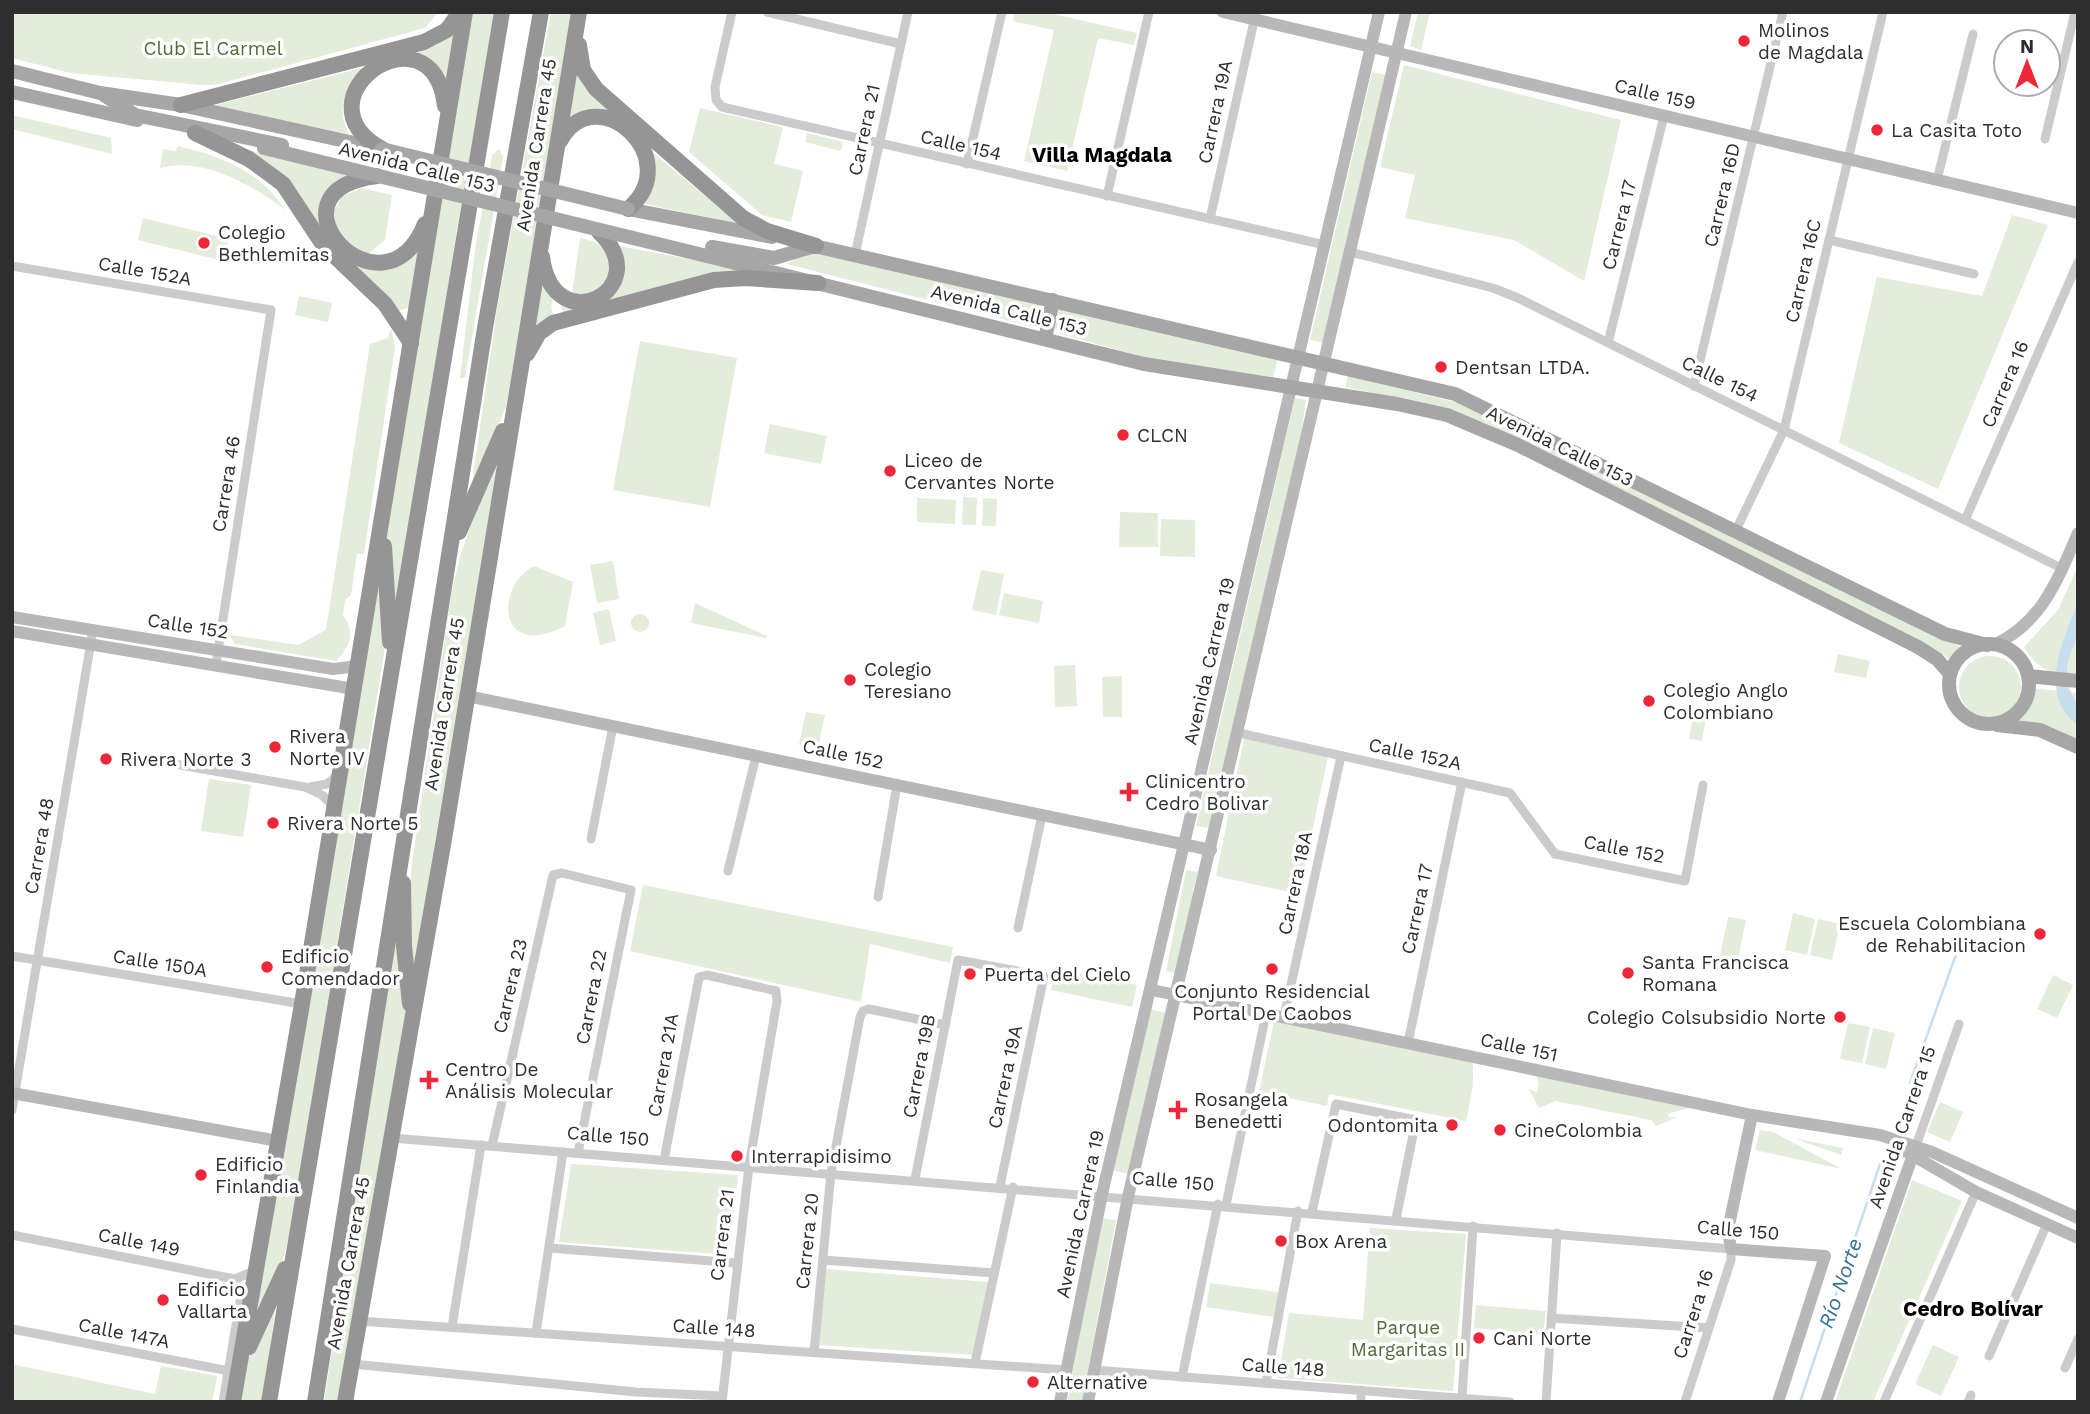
<svg xmlns="http://www.w3.org/2000/svg" width="2090" height="1414" font-family="'Work Sans',sans-serif">
<rect width="100%" height="100%" fill="#fff"/>
<g fill="#e4ecdb">
<polygon points="12,12 438,12 425,28 215,85 202,85 70,73 12,58"/>
<polygon points="471,12 495,12 457,229 397,606 392,605 385,523"/>
<polygon points="551,12 574,12 506,407 471,490 497,309"/>
<polygon points="1015,12 1044,12 1137,33 1134,45 1098,38 1067,171 1024,161 1054,30 1013,21"/>
<polygon points="1418,12 1430,12 1421,50 1410,46"/>
<polygon points="455,30 446,84 408,56 437,45"/>
<polygon points="1404,65 1621,120 1584,281 1514,240 1405,218 1415,175 1380,167"/>
<path d="M362,68C344,88 336,110 349,134L211,106Z"/>
<path d="M577,70L618,115C596,108 585,108 567,124Z"/>
<polygon points="1372,72 1386,75 1323,343 1310,340"/>
<polygon points="700,108 783,127 774,164 803,171 791,222 762,215 689,152"/>
<polygon points="12,115 111,138 112,154 12,129"/>
<polygon points="807,133 843,142 841,151 805,142"/>
<path d="M178,146C221,156 260,171 285,210C251,184 203,156 160,168L163,149L175,151Z"/>
<path d="M646,147L739,224L645,204C654,183 656,169 646,147Z"/>
<polygon points="499,149 503,157 465,378 460,378 475,250 492,155"/>
<path d="M248,150L350,175C318,192 325,206 325,238C300,195 288,180 248,150Z"/>
<polygon points="362,188 392,195 385,240 367,255 337,235 334,211 342,196"/>
<polygon points="2012,215 2048,225 1938,489 1839,443 1877,277 1982,296"/>
<polygon points="143,218 229,239 223,261 138,240"/>
<polygon points="580,238 595,242 609,254 609,281 590,294 572,295"/>
<path d="M619,246L748,270L564,316L560,302C606,302 633,305 619,246Z"/>
<polygon points="420,249 411,307 398,311 342,259 412,256"/>
<polygon points="810,251 1037,303 1044,309 1043,326 1030,326 787,264"/>
<polygon points="541,283 554,296 551,307 554,317 531,335"/>
<polygon points="299,296 332,303 328,322 295,315"/>
<polygon points="1059,309 1278,358 1273,378 1161,362 1061,334 1053,327"/>
<path d="M391,328L395,347L364,554H357L351,595L345,600L343,615C356,635 350,643 337,661L235,644L230,635L298,645L326,630L370,344L388,338Z"/>
<polygon points="640,341 737,358 710,507 613,490"/>
<polygon points="1348,376 1471,406 1965,649 1951,661 1940,652 1488,424 1447,409 1345,387"/>
<polygon points="1295,398 1306,400 1299,450 1212,829 1196,826"/>
<polygon points="770,424 827,436 821,464 764,453"/>
<polygon points="500,446 411,989 408,914 412,863 452,590 461,553"/>
<polygon points="963,497 977,498 976,525 962,525"/>
<polygon points="917,498 956,500 955,524 917,522"/>
<polygon points="983,498 997,499 996,526 982,526"/>
<polygon points="1120,512 1158,513 1158,547 1119,547"/>
<polygon points="1161,519 1195,520 1195,557 1160,556"/>
<polygon points="613,561 619,599 597,603 590,565"/>
<path d="M534,566L573,582L565,626C495,662 496,584 534,566Z"/>
<path d="M2078,566V674C2047,672 2042,674 2024,647L2058,610Z"/>
<polygon points="380,570 387,635 292,1224 281,1267 249,1335"/>
<polygon points="981,570 1004,574 996,615 972,610"/>
<polygon points="1004,593 1043,601 1039,623 999,615"/>
<polygon points="695,603 767,636 766,638 691,623"/>
<polygon points="609,609 616,641 600,645 593,613"/>
<circle cx="640" cy="623" r="9"/>
<polygon points="1838,654 1870,661 1866,678 1834,672"/>
<circle cx="1990" cy="687" r="31"/>
<polygon points="1075,665 1077,706 1055,707 1054,666"/>
<polygon points="1122,676 1122,717 1103,717 1102,677"/>
<polygon points="2032,688 2078,693 2078,743 2016,719 2028,705"/>
<polygon points="1694,710 1707,712 1702,741 1689,739"/>
<polygon points="806,712 825,715 818,748 799,745"/>
<polygon points="1244,739 1328,756 1299,894 1216,876"/>
<polygon points="209,779 251,785 243,837 201,831"/>
<polygon points="1186,870 1198,872 1193,891 1194,902 1177,973 1166,971"/>
<polygon points="643,885 953,947 950,963 870,944 861,1002 630,951"/>
<polygon points="1793,913 1815,919 1807,955 1785,950"/>
<polygon points="1728,917 1746,920 1738,959 1720,956"/>
<polygon points="1818,919 1840,924 1832,960 1810,955"/>
<polygon points="395,943 400,954 405,1014 341,1402 324,1402"/>
<polygon points="1055,969 1137,985 1132,1007 1051,990"/>
<polygon points="2053,975 2073,985 2057,1018 2037,1009"/>
<polygon points="1150,1009 1166,1013 1128,1174 1112,1170"/>
<polygon points="1274,1021 1473,1062 1473,1085 1466,1121 1329,1094 1327,1106 1259,1092"/>
<polygon points="1848,1023 1870,1027 1862,1063 1840,1059"/>
<polygon points="1873,1028 1895,1033 1886,1069 1865,1064"/>
<polygon points="1534,1074 1693,1107 1667,1114 1669,1117 1677,1117 1656,1126 1651,1120 1556,1101 1539,1108 1529,1089 1537,1092 1539,1082"/>
<polygon points="1940,1102 1963,1112 1950,1142 1927,1132"/>
<polygon points="1760,1130 1773,1132 1842,1169 1755,1150"/>
<polygon points="1793,1138 1843,1148 1841,1155"/>
<polygon points="571,1164 738,1175 729,1255 559,1242"/>
<polygon points="1912,1180 1962,1201 1873,1402 1835,1402"/>
<polygon points="1101,1218 1116,1220 1082,1402 1067,1402"/>
<polygon points="1370,1228 1466,1234 1453,1391 1278,1378 1289,1313 1363,1320"/>
<polygon points="826,1269 988,1282 973,1355 818,1345"/>
<polygon points="1210,1283 1278,1292 1274,1317 1206,1307"/>
<polygon points="277,1298 262,1402 239,1402 243,1370"/>
<polygon points="1476,1305 1546,1311 1543,1335 1474,1328"/>
<polygon points="1933,1345 1959,1357 1941,1396 1915,1384"/>
<polygon points="12,1364 155,1394 161,1366 217,1376 212,1402 12,1402"/>
</g>
<path fill="#c6deed" d="M2078,603V632L2067,665V684L2078,707V725C2037,696 2063,638 2078,603Z"/>
<g fill="none" stroke-linecap="round" stroke-linejoin="round">
<g stroke="#c6deed" stroke-width="2.5">
<polyline points="1910,1083 1959,946"/>
<polyline points="1800,1402 1880,1164"/>
</g>
<g stroke="#cbcbcb" stroke-width="9">
<polyline points="732,12 715,87 716,100 722,107 1325,245"/>
<polyline points="767,12 901,44"/>
<polyline points="2045,139 2075,12"/>
<polyline points="967,164 1002,12"/>
<polyline points="1937,180 1973,34"/>
<polyline points="1107,196 1149,12"/>
<polyline points="1210,219 1256,12"/>
<polyline points="1829,240 1974,274"/>
<polyline points="1350,252 1493,288 1518,298 2063,569"/>
<polyline points="855,255 908,12"/>
<polyline points="12,266 271,310 216,664"/>
<polyline points="1608,343 1664,116"/>
<polyline points="1694,386 1783,12"/>
<polyline points="1965,520 2078,262"/>
<polyline points="1736,530 1784,430 1883,12"/>
<polyline points="1239,733 1510,793 1555,854 1685,881 1703,785"/>
<polyline points="141,758 305,787 322,795 334,807"/>
<polyline points="310,787 327,784 338,775"/>
<polyline points="591,839 613,726"/>
<polyline points="728,871 756,756"/>
<polyline points="878,897 897,785"/>
<polyline points="1018,928 1042,815"/>
<polyline points="12,956 302,1004"/>
<polyline points="1284,1017 1341,756"/>
<polyline points="1408,1043 1462,782"/>
<polyline points="12,1110 93,630"/>
<polyline points="392,1138 1731,1249 1731,1260 1685,1402"/>
<polyline points="492,1146 553,875 562,873 631,890 578,1153"/>
<polyline points="1916,1146 1959,1024"/>
<polyline points="664,1160 699,977 707,975 776,991 777,1001 749,1166 722,1402"/>
<polyline points="915,1179 958,960 1044,976 1000,1186"/>
<polyline points="1226,1205 1266,1014"/>
<polyline points="1312,1212 1336,1104 1416,1120 1396,1219"/>
<polyline points="12,1235 235,1279 254,1271"/>
<polyline points="550,1248 736,1263"/>
<polyline points="823,1260 994,1273"/>
<polyline points="1551,1318 1709,1328"/>
<polyline points="359,1321 1066,1370"/>
<polyline points="452,1327 481,1145"/>
<polyline points="12,1329 229,1371"/>
<polyline points="536,1333 563,1152"/>
<polyline points="814,1352 831,1173 860,1017 863,1011 869,1009 945,1025"/>
<polyline points="1989,1356 2047,1224"/>
<polyline points="975,1363 1013,1187"/>
<polyline points="352,1364 636,1392 722,1396"/>
<polyline points="2065,1368 2078,1339"/>
<polyline points="1094,1370 1510,1402"/>
<polyline points="1182,1377 1218,1204"/>
<polyline points="1266,1383 1298,1211"/>
<polyline points="1462,1398 1473,1226"/>
<polyline points="223,1402 241,1296 235,1279"/>
<polyline points="1361,1402 1361,1390"/>
<polyline points="1546,1402 1557,1233"/>
<polyline points="1884,1402 1976,1192"/>
<polyline points="1968,1402 1971,1395"/>
</g>
<g stroke="#b8b8b8" stroke-width="12">
<polyline points="1223,12 2078,213"/>
<polyline points="12,617 333,669 358,666"/>
<polyline points="12,631 354,689"/>
<path d="M1994,645C2042,623 2058,579 2078,533"/>
<polyline points="467,696 1211,850"/>
<polyline points="1152,990 1752,1115 1880,1135 1932,1152 2078,1218"/>
<polyline points="12,1093 278,1141"/>
<polyline points="1752,1115 1728,1230 1731,1249 1825,1256 1778,1402"/>
<polyline points="1907,1152 1976,1192 2078,1238"/>
<polyline points="1060,1402 1102,1194 1379,12"/>
<polyline points="1088,1402 1128,1197 1406,12"/>
<polyline points="1826,1402 1916,1146"/>
</g>
<g stroke="#a6a6a6" stroke-width="14">
<polyline points="12,71 100,93 181,105 382,149"/>
<polyline points="12,92 137,120"/>
<polyline points="104,95 135,115 282,145"/>
<polyline points="628,209 772,237"/>
<polyline points="806,244 1455,394 1945,634 1987,645"/>
<polyline points="712,247 774,258 815,246"/>
<polyline points="707,256 1144,364 1397,404 1447,415 1518,445 1918,647 1937,659 1950,674"/>
<polyline points="1045,339 1053,300"/>
<circle cx="1989" cy="684" r="40"/>
<polyline points="2028,676 2078,681"/>
<polyline points="1997,725 2040,730 2078,747"/>
</g>
<g stroke="#959595" stroke-width="16">
<polyline points="579,45 583,70 596,89 743,218 767,231 816,246"/>
<polyline points="181,105 424,42 447,30 460,12"/>
<polyline points="195,133 249,159 283,184 324,246 385,304 411,343"/>
<path d="M560,141C596,75 688,159 628,209"/>
<path d="M382,149C291,98 432,0 445,106"/>
<path d="M377,176C256,191 383,328 425,224"/>
<path d="M542,257C554,344 658,288 599,232"/>
<polyline points="527,354 539,333 553,323 714,280 745,278 818,283"/>
<polyline points="459,532 503,431"/>
<polyline points="384,546 390,642"/>
<polyline points="403,883 404,946 410,1004"/>
<polyline points="249,1347 285,1269"/>
<polyline points="233,1402 302,1004 465,12"/>
<polyline points="269,1402 502,12"/>
<polyline points="315,1402 485,328 541,12"/>
<polyline points="345,1402 444,839 579,12"/>
</g>
<g stroke="#a6a6a6" stroke-width="14">
<polyline points="264,148 707,256"/>
<polyline points="382,149 628,209"/>
</g>
</g>
<g fill="#ee2738" stroke="#fff" stroke-width="2.5">
<circle cx="1744" cy="41" r="7"/>
<circle cx="1877" cy="130" r="7"/>
<circle cx="204" cy="243" r="7"/>
<circle cx="1441" cy="367" r="7"/>
<circle cx="1123" cy="435" r="7"/>
<circle cx="890" cy="471" r="7"/>
<circle cx="850" cy="680" r="7"/>
<circle cx="1649" cy="701" r="7"/>
<circle cx="275" cy="747" r="7"/>
<circle cx="106" cy="759" r="7"/>
<path d="M1125.5 781.5h7v7h7v7h-7v7h-7v-7h-7v-7h7z"/>
<circle cx="273" cy="823" r="7"/>
<circle cx="2040" cy="934" r="7"/>
<circle cx="267" cy="967" r="7"/>
<circle cx="1272" cy="969" r="7"/>
<circle cx="1628" cy="973" r="7"/>
<circle cx="970" cy="974" r="7"/>
<circle cx="1840" cy="1017" r="7"/>
<path d="M425.5 1069.5h7v7h7v7h-7v7h-7v-7h-7v-7h7z"/>
<path d="M1174.5 1099.5h7v7h7v7h-7v7h-7v-7h-7v-7h7z"/>
<circle cx="1452" cy="1125" r="7"/>
<circle cx="1500" cy="1130" r="7"/>
<circle cx="737" cy="1156" r="7"/>
<circle cx="201" cy="1175" r="7"/>
<circle cx="1281" cy="1241" r="7"/>
<circle cx="163" cy="1300" r="7"/>
<circle cx="1479" cy="1338" r="7"/>
<circle cx="1033" cy="1382" r="7"/>
</g>
<g text-anchor="middle" dominant-baseline="central" stroke-width="7" stroke-linejoin="round" paint-order="stroke">
<g font-size="19" fill="#2e2e2e" stroke="#fff" text-anchor="start">
<text x="1758" y="30">Molinos<tspan x="1758" dy="22">de Magdala</tspan></text>
<text x="1891" y="130">La Casita Toto</text>
<text x="218" y="232">Colegio<tspan x="218" dy="22">Bethlemitas</tspan></text>
<text x="1455" y="367">Dentsan LTDA.</text>
<text x="1137" y="435">CLCN</text>
<text x="904" y="460">Liceo de<tspan x="904" dy="22">Cervantes Norte</tspan></text>
<text x="864" y="669">Colegio<tspan x="864" dy="22">Teresiano</tspan></text>
<text x="1663" y="690">Colegio Anglo<tspan x="1663" dy="22">Colombiano</tspan></text>
<text x="289" y="736">Rivera<tspan x="289" dy="22">Norte IV</tspan></text>
<text x="120" y="759">Rivera Norte 3</text>
<text x="1145" y="781">Clinicentro<tspan x="1145" dy="22">Cedro Bolivar</tspan></text>
<text x="287" y="823">Rivera Norte 5</text>
<text x="2026" y="923" text-anchor="end">Escuela Colombiana<tspan x="2026" dy="22">de Rehabilitacion</tspan></text>
<text x="281" y="956">Edificio<tspan x="281" dy="22">Comendador</tspan></text>
<text x="1642" y="962">Santa Francisca<tspan x="1642" dy="22">Romana</tspan></text>
<text x="984" y="974">Puerta del Cielo</text>
<text x="1272" y="991" text-anchor="middle">Conjunto Residencial<tspan x="1272" dy="22">Portal De Caobos</tspan></text>
<text x="1826" y="1017" text-anchor="end">Colegio Colsubsidio Norte</text>
<text x="445" y="1069">Centro De<tspan x="445" dy="22">Análisis Molecular</tspan></text>
<text x="1194" y="1099">Rosangela<tspan x="1194" dy="22">Benedetti</tspan></text>
<text x="1438" y="1125" text-anchor="end">Odontomita</text>
<text x="1514" y="1130">CineColombia</text>
<text x="751" y="1156">Interrapidisimo</text>
<text x="215" y="1164">Edificio<tspan x="215" dy="22">Finlandia</tspan></text>
<text x="1295" y="1241">Box Arena</text>
<text x="177" y="1289">Edificio<tspan x="177" dy="22">Vallarta</tspan></text>
<text x="1493" y="1338">Cani Norte</text>
<text x="1047" y="1382">Alternative</text>
</g>
<g font-size="19" fill="#526c39" stroke="#fff">
<text x="213" y="48">Club El Carmel</text>
<text x="1408" y="1327">Parque<tspan x="1408" dy="22">Margaritas II</tspan></text>
</g>
<g font-size="19" fill="#2e2e2e" stroke="#fff">
<text transform="translate(1655 94) rotate(13)">Calle 159</text>
<text transform="translate(1215 112) rotate(-78)">Carrera 19A</text>
<text transform="translate(864 130) rotate(-78)">Carrera 21</text>
<text transform="translate(536 145) rotate(-81)">Avenida Carrera 45</text>
<text transform="translate(961 145) rotate(13)">Calle 154</text>
<text transform="translate(417 167) rotate(14)">Avenida Calle 153</text>
<text transform="translate(1722 195) rotate(-77)">Carrera 16D</text>
<text transform="translate(1619 225) rotate(-76)">Carrera 17</text>
<text transform="translate(145 271) rotate(10)">Calle 152A</text>
<text transform="translate(1803 271) rotate(-77)">Carrera 16C</text>
<text transform="translate(1009 310) rotate(14)">Avenida Calle 153</text>
<text transform="translate(1720 379) rotate(26)">Calle 154</text>
<text transform="translate(2005 384) rotate(-67)">Carrera 16</text>
<text transform="translate(1560 446) rotate(26)">Avenida Calle 153</text>
<text transform="translate(226 484) rotate(-81)">Carrera 46</text>
<text transform="translate(188 626) rotate(9)">Calle 152</text>
<text transform="translate(1209 661) rotate(-77)">Avenida Carrera 19</text>
<text transform="translate(444 704) rotate(-81)">Avenida Carrera 45</text>
<text transform="translate(843 754) rotate(12)">Calle 152</text>
<text transform="translate(1415 754) rotate(12)">Calle 152A</text>
<text transform="translate(39 846) rotate(-80)">Carrera 48</text>
<text transform="translate(1624 849) rotate(11)">Calle 152</text>
<text transform="translate(1295 883) rotate(-78)">Carrera 18A</text>
<text transform="translate(1417 909) rotate(-78)">Carrera 17</text>
<text transform="translate(160 963) rotate(9)">Calle 150A</text>
<text transform="translate(510 986) rotate(-77)">Carrera 23</text>
<text transform="translate(591 997) rotate(-79)">Carrera 22</text>
<text transform="translate(1519 1047) rotate(12)">Calle 151</text>
<text transform="translate(663 1065) rotate(-80)">Carrera 21A</text>
<text transform="translate(919 1066) rotate(-79)">Carrera 19B</text>
<text transform="translate(1005 1077) rotate(-78)">Carrera 19A</text>
<text transform="translate(1902 1127) rotate(-71)">Avenida Carrera 15</text>
<text transform="translate(608 1136) rotate(5)">Calle 150</text>
<text transform="translate(1173 1181) rotate(5)">Calle 150</text>
<text transform="translate(1080 1214) rotate(-78)">Avenida Carrera 19</text>
<text transform="translate(1738 1230) rotate(5)">Calle 150</text>
<text transform="translate(722 1235) rotate(-83)">Carrera 21</text>
<text transform="translate(807 1241) rotate(-84)">Carrera 20</text>
<text transform="translate(139 1242) rotate(11)">Calle 149</text>
<text transform="translate(348 1263) rotate(-80)">Avenida Carrera 45</text>
<text transform="translate(1693 1314) rotate(-72)">Carrera 16</text>
<text transform="translate(714 1328) rotate(4)">Calle 148</text>
<text transform="translate(124 1333) rotate(11)">Calle 147A</text>
<text transform="translate(1283 1367) rotate(4)">Calle 148</text>
</g>
<g font-size="21" font-weight="bold" fill="#000" stroke="#fff">
<text x="1102" y="154">Villa Magdala</text>
<text x="1973" y="1308">Cedro Bolívar</text>
</g>
<g font-size="21" font-style="italic" fill="#387294" stroke="#fff">
<text transform="translate(1840 1283) rotate(-71)">Río Norte</text>
</g>
</g>
<rect width="2090" height="1414" fill="none" stroke="#2e2e2e" stroke-width="28"/>
<g transform="translate(2027 63)"><circle r="33" fill="#ffffff" stroke="#ababab" stroke-width="2"/>
<path d="M0-5L12 26L0 18L-12 26Z" fill="#ee2738"/>
<text y="-10" font-size="19" font-weight="bold" text-anchor="middle" fill="#2e2e2e">N</text>
</g>
</svg>
